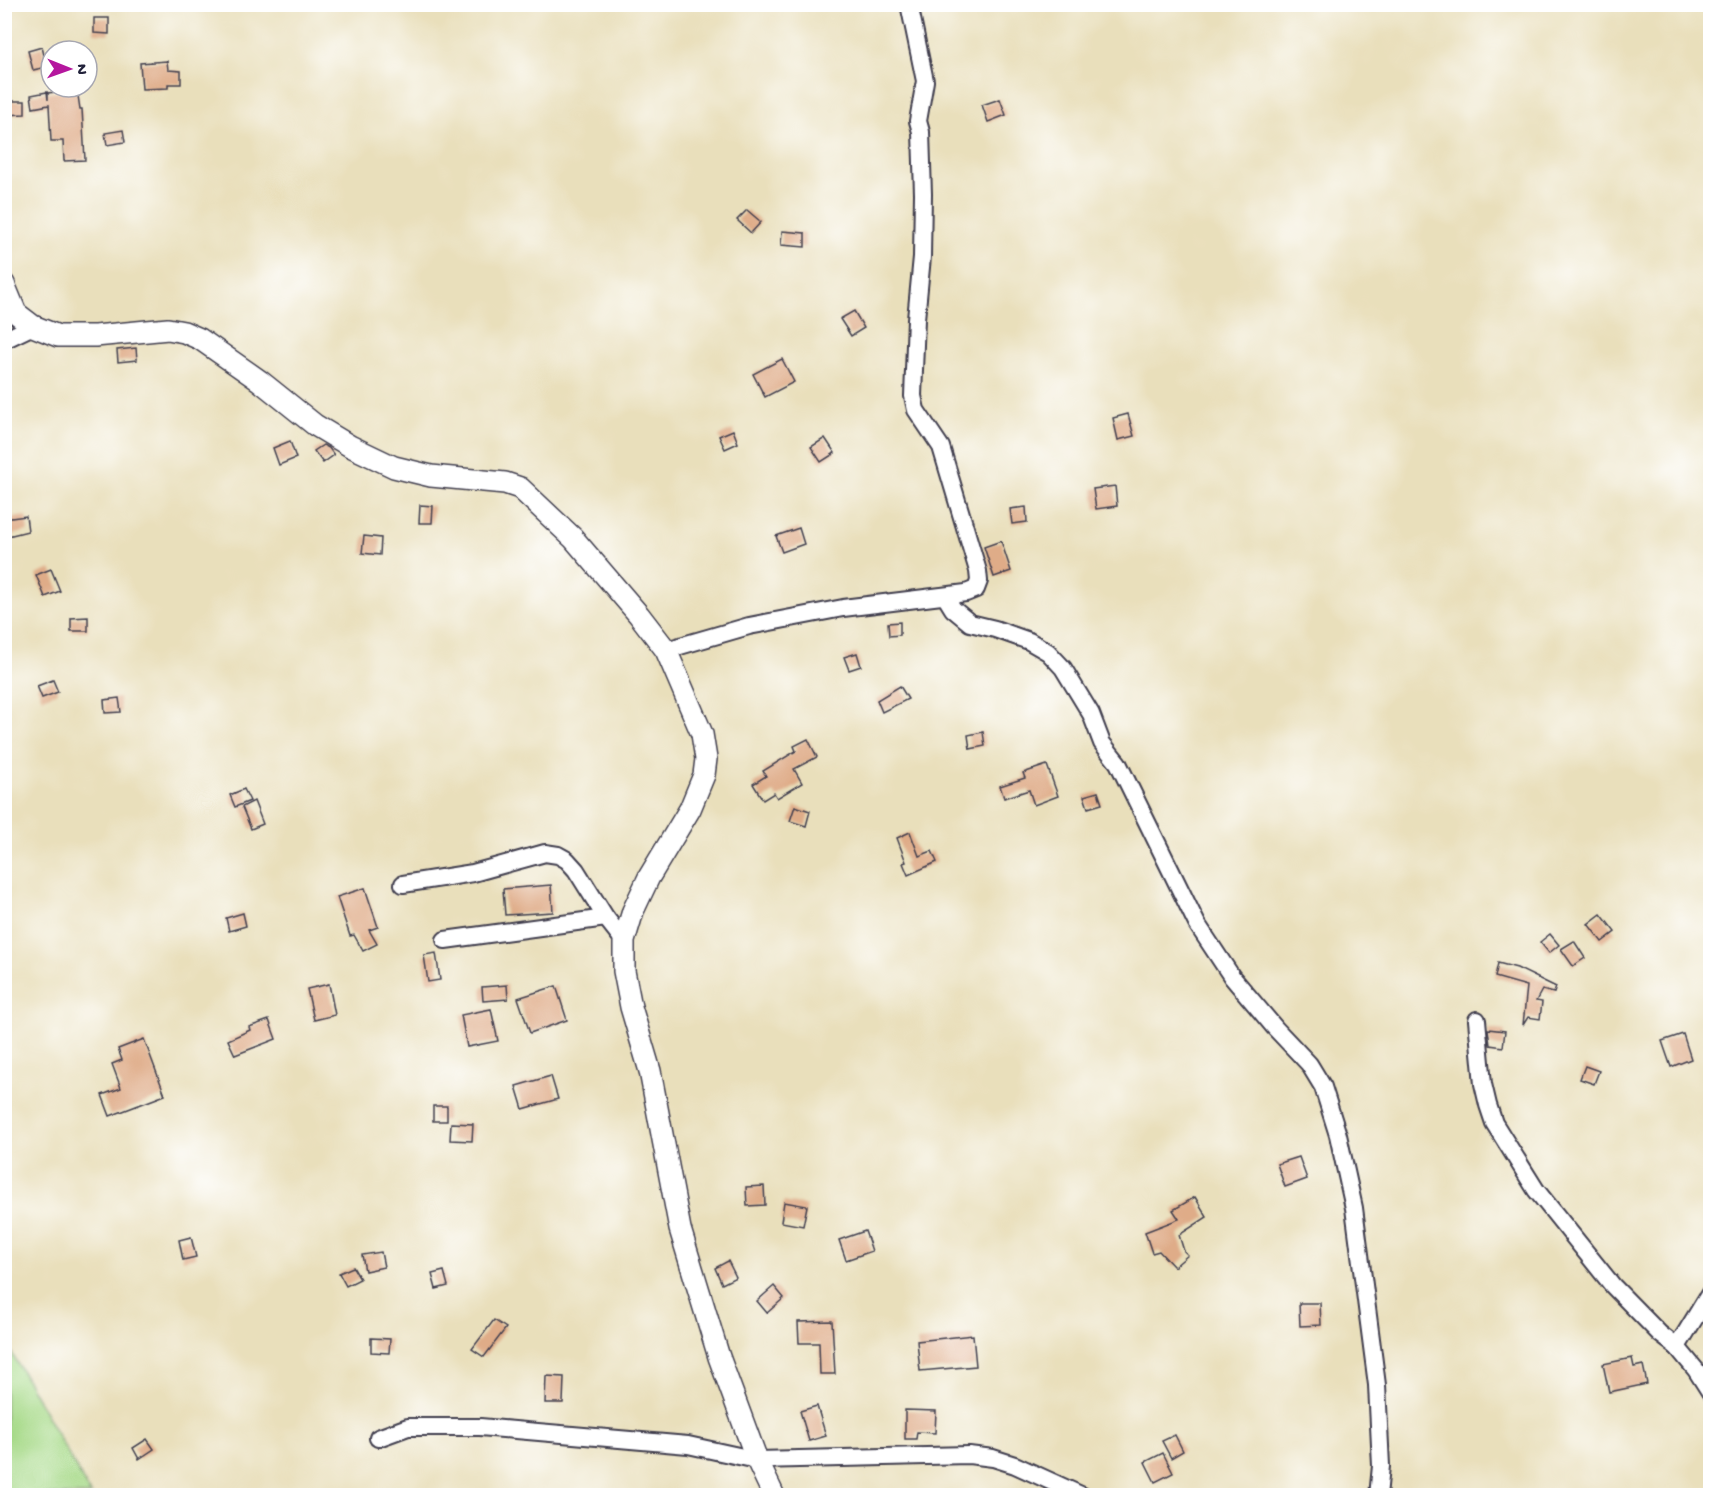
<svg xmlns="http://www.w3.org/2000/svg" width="1715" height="1500" font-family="'Gochi Hand',sans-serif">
<rect width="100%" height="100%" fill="#fff"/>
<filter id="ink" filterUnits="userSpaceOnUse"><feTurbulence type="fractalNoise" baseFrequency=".0167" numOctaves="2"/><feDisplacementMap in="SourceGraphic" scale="12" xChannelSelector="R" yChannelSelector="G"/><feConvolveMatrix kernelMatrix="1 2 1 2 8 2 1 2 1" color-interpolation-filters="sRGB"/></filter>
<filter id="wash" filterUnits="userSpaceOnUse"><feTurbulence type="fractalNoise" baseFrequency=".008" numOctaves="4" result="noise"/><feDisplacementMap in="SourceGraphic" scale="24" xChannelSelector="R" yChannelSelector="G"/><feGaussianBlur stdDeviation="1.35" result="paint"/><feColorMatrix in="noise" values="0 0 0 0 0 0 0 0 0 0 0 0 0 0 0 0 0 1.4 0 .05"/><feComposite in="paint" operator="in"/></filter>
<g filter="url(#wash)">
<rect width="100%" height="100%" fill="#e9dfbb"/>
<polygon fill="#a7da89" stroke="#647e62" stroke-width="1.5" points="5,1342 6,1343 91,1495 5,1495"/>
<g id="blocks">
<g fill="#dfac88">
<polygon points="94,18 109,18 109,34 94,33"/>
<polygon points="42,47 47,67 33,70 28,51"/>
<polygon points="167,61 168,70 181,71 181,84 168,84 168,88 142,89 140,63"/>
<polygon points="77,89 80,109 82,109 85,160 64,161 63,141 51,141 49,105 33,108 31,95 47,92 48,100 48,93"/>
<polygon points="1000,99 1006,115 988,122 982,105"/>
<polygon points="4,101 25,101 25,114 4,115"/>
<polygon points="123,130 125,142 107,145 105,133"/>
<polygon points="747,210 761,222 751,233 737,220"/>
<polygon points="782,231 805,233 805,247 781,245"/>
<polygon points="854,311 864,328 851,336 840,319"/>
<polygon points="136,348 137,360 118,362 117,350"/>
<polygon points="782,359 794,382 765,397 753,374"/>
<polygon points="1128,414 1134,436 1118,440 1113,418"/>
<polygon points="733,430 738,443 725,449 719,436"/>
<polygon points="825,438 835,453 821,462 811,447"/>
<polygon points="290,441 296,458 279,465 273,448"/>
<polygon points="323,445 329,448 334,455 323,463 314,451"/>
<polygon points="1115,486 1117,506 1096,509 1093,489"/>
<polygon points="420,505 433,506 432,523 419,523"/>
<polygon points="1026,507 1027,522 1012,524 1010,509"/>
<polygon points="26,516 28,531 4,537 4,519"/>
<polygon points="799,528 804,544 782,552 776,536"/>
<polygon points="364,536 381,538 380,555 362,553"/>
<polygon points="1001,541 1011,571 994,577 984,547"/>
<polygon points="51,569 60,591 45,597 36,575"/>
<polygon points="88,617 88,631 71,631 71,618"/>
<polygon points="900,622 900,635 889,636 888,623"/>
<polygon points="857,653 861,666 849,670 844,657"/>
<polygon points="53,680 58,692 42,698 37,686"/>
<polygon points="900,686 908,699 882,712 877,700"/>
<polygon points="119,698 121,712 105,713 104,700"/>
<polygon points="983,732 985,746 970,749 968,735"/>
<polygon points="808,739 817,757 794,769 802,783 777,798 774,793 763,800 753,784 766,776 763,771 796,751 794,746"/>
<polygon points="1047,765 1058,796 1034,805 1029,790 1004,798 1000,786 1025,778 1023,773"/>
<polygon points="244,789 250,801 235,807 230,795"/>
<polygon points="1098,792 1102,804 1088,808 1084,796"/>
<polygon points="254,801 263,824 251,829 242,807"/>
<polygon points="795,806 810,811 806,826 790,821"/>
<polygon points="910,832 919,856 932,851 937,862 908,875 903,863 906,862 897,838"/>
<polygon points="551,885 553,912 505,915 503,889"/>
<polygon points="365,888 378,927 369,930 377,944 363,951 354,935 350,936 337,897"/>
<polygon points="243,913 246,926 229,931 226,918"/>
<polygon points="1601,914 1615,932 1602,942 1588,924"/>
<polygon points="1550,934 1559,945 1549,953 1540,942"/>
<polygon points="1574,941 1585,958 1573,966 1561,949"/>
<polygon points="436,953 440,980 428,982 424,955"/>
<polygon points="1498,963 1517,968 1556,987 1554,993 1542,990 1536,1001 1542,1002 1540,1019 1528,1017 1523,1025 1527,986 1495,977"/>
<polygon points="329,984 335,1015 314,1020 307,989"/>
<polygon points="507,985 508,999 483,1001 482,987"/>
<polygon points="556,986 567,1020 530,1033 518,998"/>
<polygon points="491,1009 498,1041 467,1047 461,1015"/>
<polygon points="269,1020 276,1039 235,1055 228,1040 250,1030 249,1027"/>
<polygon points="1488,1029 1505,1031 1503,1047 1490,1045"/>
<polygon points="1683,1034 1691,1059 1671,1067 1662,1041"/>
<polygon points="144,1039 165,1095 110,1116 102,1095 121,1088 112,1064 122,1060 118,1049"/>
<polygon points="1585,1066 1599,1071 1594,1084 1580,1079"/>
<polygon points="551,1076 558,1099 523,1109 516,1086"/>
<rect x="433" y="1106" width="14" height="15"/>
<polygon points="451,1123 473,1124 472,1141 450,1140"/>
<polygon points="1299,1157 1307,1179 1285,1187 1277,1164"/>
<polygon points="764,1186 765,1205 747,1206 746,1187"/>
<polygon points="1195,1197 1207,1217 1179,1235 1184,1251 1188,1255 1174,1267 1159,1251 1152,1253 1145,1232 1179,1219 1173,1210"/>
<polygon points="784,1202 807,1206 803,1226 781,1222"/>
<polygon points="865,1231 872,1251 846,1260 839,1240"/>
<polygon points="191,1237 196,1257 183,1260 179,1240"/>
<polygon points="381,1252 384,1267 365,1271 362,1255"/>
<polygon points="728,1261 736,1277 722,1284 715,1268"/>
<polygon points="353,1267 360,1279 346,1286 339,1273"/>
<polygon points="444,1271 448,1286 436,1289 432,1274"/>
<polygon points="774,1286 784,1298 767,1313 757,1301"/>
<polygon points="1299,1303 1320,1303 1321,1325 1300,1326"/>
<polygon points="494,1320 506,1328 484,1357 472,1349"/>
<polygon points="832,1321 835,1374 820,1374 819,1343 799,1343 798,1322"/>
<polygon points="973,1335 976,1366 920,1371 917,1341"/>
<polygon points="371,1338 390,1339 389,1353 371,1352"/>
<polygon points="1632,1358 1634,1367 1643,1365 1647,1384 1609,1392 1603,1364"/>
<polygon points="546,1376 564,1377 563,1403 545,1403"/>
<polygon points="817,1406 826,1436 809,1441 800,1411"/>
<polygon points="905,1410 936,1411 935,1433 917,1432 916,1439 905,1439"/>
<polygon points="1175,1435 1183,1451 1171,1458 1162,1441"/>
<polygon points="147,1439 154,1449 139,1459 133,1448"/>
<polygon points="1163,1453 1173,1473 1155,1482 1145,1462"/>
</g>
</g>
</g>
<g filter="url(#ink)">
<use href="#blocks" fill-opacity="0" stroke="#403e4e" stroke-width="1.5"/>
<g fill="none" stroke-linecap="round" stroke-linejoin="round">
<g stroke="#403e4e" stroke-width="20">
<g id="minor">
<polyline points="4,340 33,326"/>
<polyline points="945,596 953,609 970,623 995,629 1029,641 1048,652 1063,668 1091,714 1102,743 1118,763 1197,924 1232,977 1275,1028 1309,1064 1323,1087 1338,1135 1354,1208 1377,1385 1381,1466 1378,1496"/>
<polyline points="666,650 749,626 843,608 966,593 976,589 979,581 978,571 941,447 916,410 913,396 916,319 922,257 923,194 921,132 918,121 925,81 909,4"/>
<polyline points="403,884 473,873 545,853 558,855 567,860 576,870 606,918 624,941"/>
<polyline points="445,940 606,918"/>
<polyline points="1477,1020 1483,1084 1488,1105 1494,1123 1536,1190 1613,1286 1660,1334 1677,1347 1696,1370 1710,1392"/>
<polyline points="1677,1347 1710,1293"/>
<polyline points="378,1438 408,1427 480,1427 688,1445 757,1460 969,1455 993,1458 1015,1465 1083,1496"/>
</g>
</g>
<g stroke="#403e4e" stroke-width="24">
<polyline id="tertiary" points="4,284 16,313 33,326 58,336 95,336 168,329 184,332 200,339 260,381 315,425 350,446 394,467 431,476 505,483 520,488 573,538 639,615 666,650 702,734 706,759 704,775 690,809 649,877 633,911 624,941 624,971 631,1007 650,1071 680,1229 719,1357 757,1460 774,1496"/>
</g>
<use href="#minor" stroke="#fff" stroke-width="16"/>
<use href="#tertiary" stroke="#fff" stroke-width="21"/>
</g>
</g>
<rect width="1715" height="1500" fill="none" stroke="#fff" stroke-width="24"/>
<g transform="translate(69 69) rotate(91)"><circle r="28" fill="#ffffff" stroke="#a7a7b1" stroke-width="1.5"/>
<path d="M0-4.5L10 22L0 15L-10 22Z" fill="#b5179e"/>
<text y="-9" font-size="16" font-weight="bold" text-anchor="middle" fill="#22223b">N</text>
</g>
</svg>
